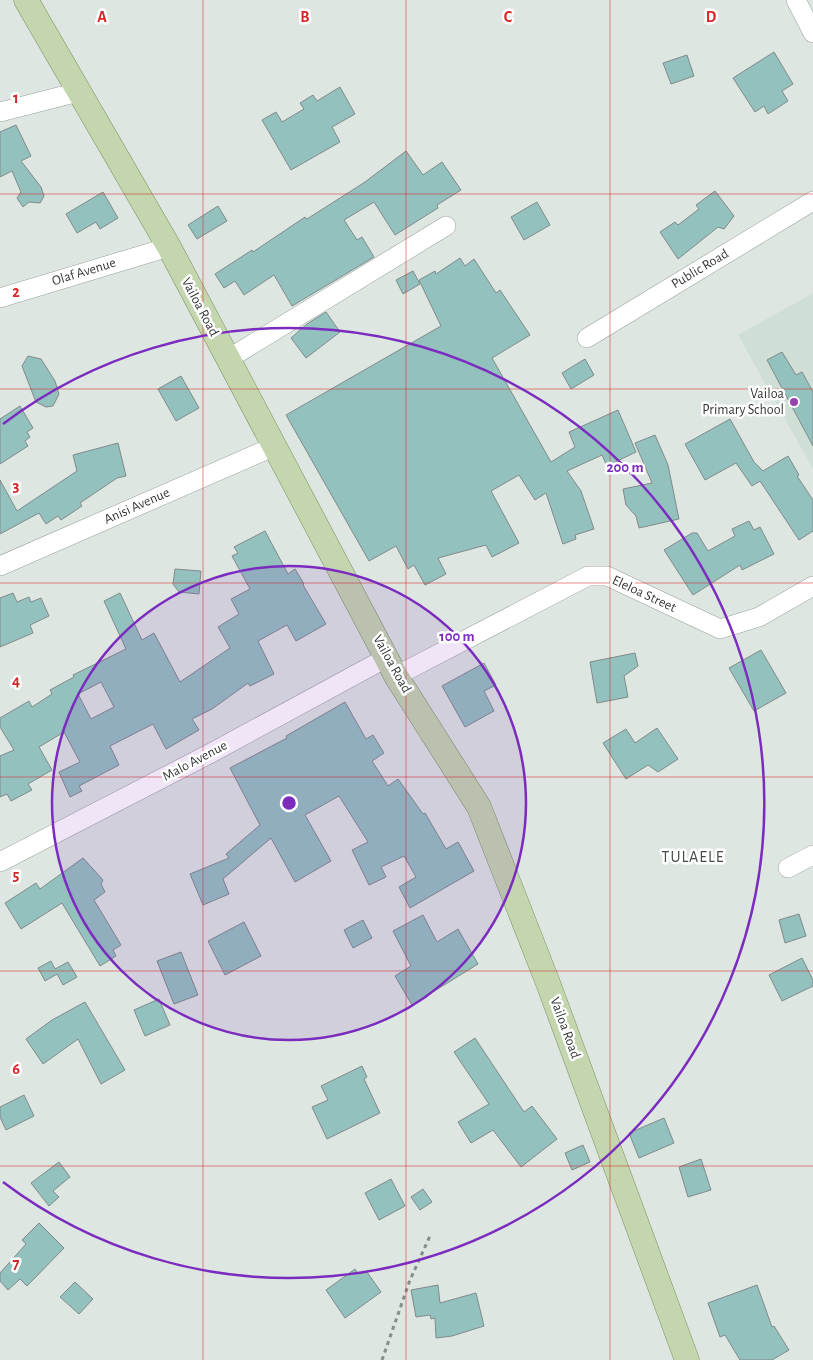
<svg xmlns="http://www.w3.org/2000/svg" width="813" height="1360" font-family="'Alegreya Sans',sans-serif">
<rect width="100%" height="100%" fill="#dee6e1"/>
<polygon fill="#cfdfd5" points="813,293 813,469 738,335"/>
<g fill="#93c1be" stroke="#818a8a" fill-rule="evenodd">
<polygon points="774,52 793,84 782,91 788,101 768,114 764,106 755,112 733,78"/>
<polygon points="687,55 694,76 671,84 663,63"/>
<polygon points="340,87 355,114 332,127 340,142 291,170 262,120 276,112 282,122 304,109 300,103 313,95 317,101"/>
<polygon points="16,125 31,156 21,161 41,187 44,196 40,203 29,202 23,207 17,198 21,192 12,171 0,177 0,132"/>
<polygon points="406,151 423,175 442,162 461,190 437,205 438,208 395,235 374,202 344,220 357,240 362,237 374,257 292,306 274,275 244,295 235,281 224,288 215,274 252,250 253,252 305,217 307,219 365,182"/>
<polygon points="715,191 734,216 724,229 718,227 678,259 660,232 675,222 678,225 699,209 696,205"/>
<polygon points="103,192 118,218 100,229 96,222 77,233 66,214"/>
<polygon points="537,202 550,225 524,240 511,217"/>
<polygon points="218,206 227,221 197,239 188,225"/>
<polygon points="460,258 465,266 474,259 496,293 500,290 530,335 492,358 551,462 575,447 569,432 618,410 636,452 607,466 602,455 567,471 581,491 594,529 575,535 576,539 563,544 546,493 535,500 519,475 491,491 519,543 492,557 486,545 438,558 446,574 425,585 414,565 408,569 396,546 369,561 286,415 441,326 419,280 435,271 436,274"/>
<polygon points="413,271 420,284 403,294 396,280"/>
<polygon points="326,312 340,332 306,358 291,338 307,324"/>
<polygon points="782,352 796,375 802,372 813,392 813,446 767,360"/>
<polygon points="28,356 41,359 55,381 59,394 53,406 46,407 36,402 22,366"/>
<polygon points="585,359 594,375 571,389 562,373"/>
<polygon points="181,376 199,408 176,421 158,389"/>
<polygon points="20,406 33,428 27,432 30,437 25,441 28,446 0,464 0,419"/>
<polygon points="730,419 754,462 763,471 788,456 799,475 797,476 813,500 813,531 799,540 760,481 752,486 736,463 705,480 685,444"/>
<polygon points="655,435 668,465 679,519 639,528 636,516 626,505 623,489 652,483 635,443"/>
<polygon points="118,443 126,476 117,478 80,503 82,506 61,520 58,516 46,524 39,513 0,534 0,480 17,511 77,471 73,455"/>
<polygon points="749,521 754,530 760,527 774,554 742,570 740,565 693,595 664,550 692,533 697,533 708,551 735,536 732,529"/>
<path d="M265,531L288,574L295,569L304,584L303,585L326,624L296,641L287,625L258,641L274,674L250,686L248,683L212,709L192,719L199,730L166,749L153,724L110,746L119,765L79,786L82,791L70,797L59,772L80,762L64,732L39,747L52,770L28,784L32,790L11,801L7,794L0,797V756L14,750L0,727V718L29,701L32,707L52,694L50,690L74,677L73,675L126,649L104,601L120,593L142,640L154,633L180,682L230,648L218,627L239,614L231,599L250,589L232,556L238,553L234,547ZM101,682L114,707L91,719L78,694Z"/>
<polygon points="175,569 201,571 199,594 179,592 173,584"/>
<polygon points="13,593 17,602 29,597 31,602 41,598 49,616 30,625 33,633 0,647 0,598"/>
<polygon points="761,650 786,693 754,711 729,668"/>
<polygon points="635,653 638,666 624,676 628,697 597,703 590,662"/>
<polygon points="484,663 496,685 484,691 494,711 465,727 442,686"/>
<polygon points="345,702 366,739 373,735 384,753 372,761 388,786 398,779 423,814 425,813 446,849 458,842 474,871 410,908 399,887 416,877 404,856 381,867 386,877 369,885 352,850 368,842 339,796 305,815 331,861 295,882 271,838 223,879 229,894 203,905 190,874 229,858 226,854 260,825 230,768 287,738 286,736"/>
<polygon points="657,728 678,759 658,772 648,765 626,779 603,743 626,729 635,743"/>
<polygon points="83,858 103,880 101,884 105,892 94,900 121,945 113,950 116,956 100,966 62,903 21,929 5,903 36,883 40,889"/>
<polygon points="799,914 806,936 785,943 779,920"/>
<polygon points="423,915 437,942 458,929 478,964 412,1005 395,976 411,966 393,931"/>
<polygon points="363,920 372,938 353,948 344,930"/>
<polygon points="244,922 261,956 225,975 208,941"/>
<polygon points="181,952 198,995 174,1004 157,961"/>
<polygon points="802,958 813,980 813,986 782,1001 769,975"/>
<polygon points="51,961 55,969 68,962 77,977 63,985 57,974 45,981 38,968"/>
<polygon points="159,999 170,1025 145,1036 134,1010"/>
<polygon points="85,1002 125,1070 101,1084 78,1039 43,1064 26,1039 52,1020"/>
<polygon points="475,1038 524,1112 532,1106 557,1139 521,1167 493,1130 471,1143 458,1122 489,1104 454,1052"/>
<polygon points="362,1066 367,1077 364,1079 380,1113 327,1139 312,1107 328,1100 321,1086"/>
<polygon points="24,1095 34,1116 6,1130 0,1117 0,1107"/>
<polygon points="664,1118 674,1143 639,1158 629,1133"/>
<polygon points="583,1145 590,1162 572,1170 565,1153"/>
<polygon points="701,1159 711,1190 688,1197 679,1167"/>
<polygon points="59,1162 70,1177 53,1191 59,1197 49,1206 31,1183"/>
<polygon points="391,1179 405,1206 379,1220 365,1193"/>
<polygon points="423,1189 432,1202 420,1210 411,1197"/>
<polygon points="39,1223 64,1248 27,1286 20,1279 8,1290 0,1281 0,1273 26,1244 22,1240"/>
<polygon points="355,1269 358,1274 367,1272 381,1292 345,1318 326,1290"/>
<polygon points="75,1282 93,1299 79,1314 60,1297"/>
<polygon points="438,1285 440,1303 476,1293 484,1326 452,1336 436,1338 435,1318 431,1319 430,1315 416,1317 411,1290"/>
<polygon points="757,1285 772,1327 774,1326 789,1350 772,1360 740,1360 725,1335 720,1337 708,1303"/>
</g>
<g fill="none" stroke-linecap="round" stroke-linejoin="round">
<g stroke="#99a19c" stroke-width="20">
<g id="minor">
<polyline points="796,0 813,33"/>
<polyline points="0,112 78,92"/>
<polyline points="0,298 169,247"/>
<polyline points="587,338 813,201"/>
<polyline points="228,359 446,226"/>
<polyline points="0,566 275,446"/>
<polyline points="396,676 588,576 607,576 720,629 759,617 813,586"/>
<polyline points="0,862 213,752 388,657"/>
<polyline points="788,868 813,855"/>
</g>
</g>
<g stroke="#798e60" stroke-width="25">
<polyline id="major" points="26,0 169,247 396,676 479,807 548,983 687,1360"/>
</g>
<polyline stroke="#878d8a" stroke-width="3" stroke-dasharray="4 4" stroke-linecap="butt" points="382,1360 410,1280 430,1236"/>
<use href="#minor" stroke="#fff" stroke-width="19"/>
<use href="#major" stroke="#c4d6ad" stroke-width="24"/>
</g>
<path fill="none" stroke="#d62828" stroke-width="1" stroke-opacity="0.55" d="M203,0V1360M406,0V1360M610,0V1360M0,194H813M0,389H813M0,583H813M0,777H813M0,971H813M0,1166H813"/>
<circle cx="289" cy="803" r="237" fill="#7b2cbf" fill-opacity=".12"/>
<g fill="none" stroke="#7b2cbf" stroke-width="2.5">
<circle cx="289" cy="803" r="237"/>
<path d="M3 424A475 475 0 1 1 3 1182"/>
</g>
<circle fill="#9741af" stroke="#fff" stroke-width="2" cx="794" cy="402" r="5"/>
<g text-anchor="middle" dominant-baseline="central" stroke-width="5" stroke-linejoin="round" paint-order="stroke">
<g font-size="14" fill="#353937" stroke="#fff">
<text transform="translate(700 269) rotate(-31)">Public Road</text>
<text transform="translate(84 272) rotate(-17)">Olaf Avenue</text>
<text transform="translate(200 307) rotate(62)">Vailoa Road</text>
<text transform="translate(137 506) rotate(-24)">Anisi Avenue</text>
<text transform="translate(644 594) rotate(25)">Eleloa Street</text>
<text transform="translate(392 664) rotate(61)">Vailoa Road</text>
<text transform="translate(195 761) rotate(-28)">Malo Avenue</text>
<text transform="translate(565 1028) rotate(70)">Vailoa Road</text>
</g>
<g font-size="14" fill="#353937" stroke="#fff" text-anchor="end">
<text x="784" y="394">Vailoa<tspan x="784" dy="16">Primary School</tspan></text>
</g>
<g font-size="16" letter-spacing="1" fill="#444c47" stroke="#fff">
<text x="693" y="857">TULAELE</text>
</g>
</g>
<g font-size="16" text-anchor="middle" font-weight="bold" fill="#d62828" stroke="#fff" stroke-width="5" stroke-linejoin="round" paint-order="stroke">
<text x="102" y="22">A</text>
<text x="305" y="22">B</text>
<text x="508" y="22">C</text>
<text x="711" y="22">D</text>
<text x="16" y="103">1</text>
<text x="16" y="297">2</text>
<text x="16" y="491">3</text>
<text x="16" y="686">4</text>
<text x="16" y="880">5</text>
<text x="16" y="1074">6</text>
<text x="16" y="1269">7</text>
</g>
<circle cx="289" cy="803" r="8" fill="#7b2cbf" stroke="#fff" stroke-width="2.5"/>
<g font-size="15" text-anchor="middle" font-weight="bold" fill="#7b2cbf" stroke="#fff" stroke-width="5" stroke-linejoin="round" paint-order="stroke">
<text x="625" y="472">200 m</text>
<text x="457" y="641">100 m</text>
</g>
</svg>
